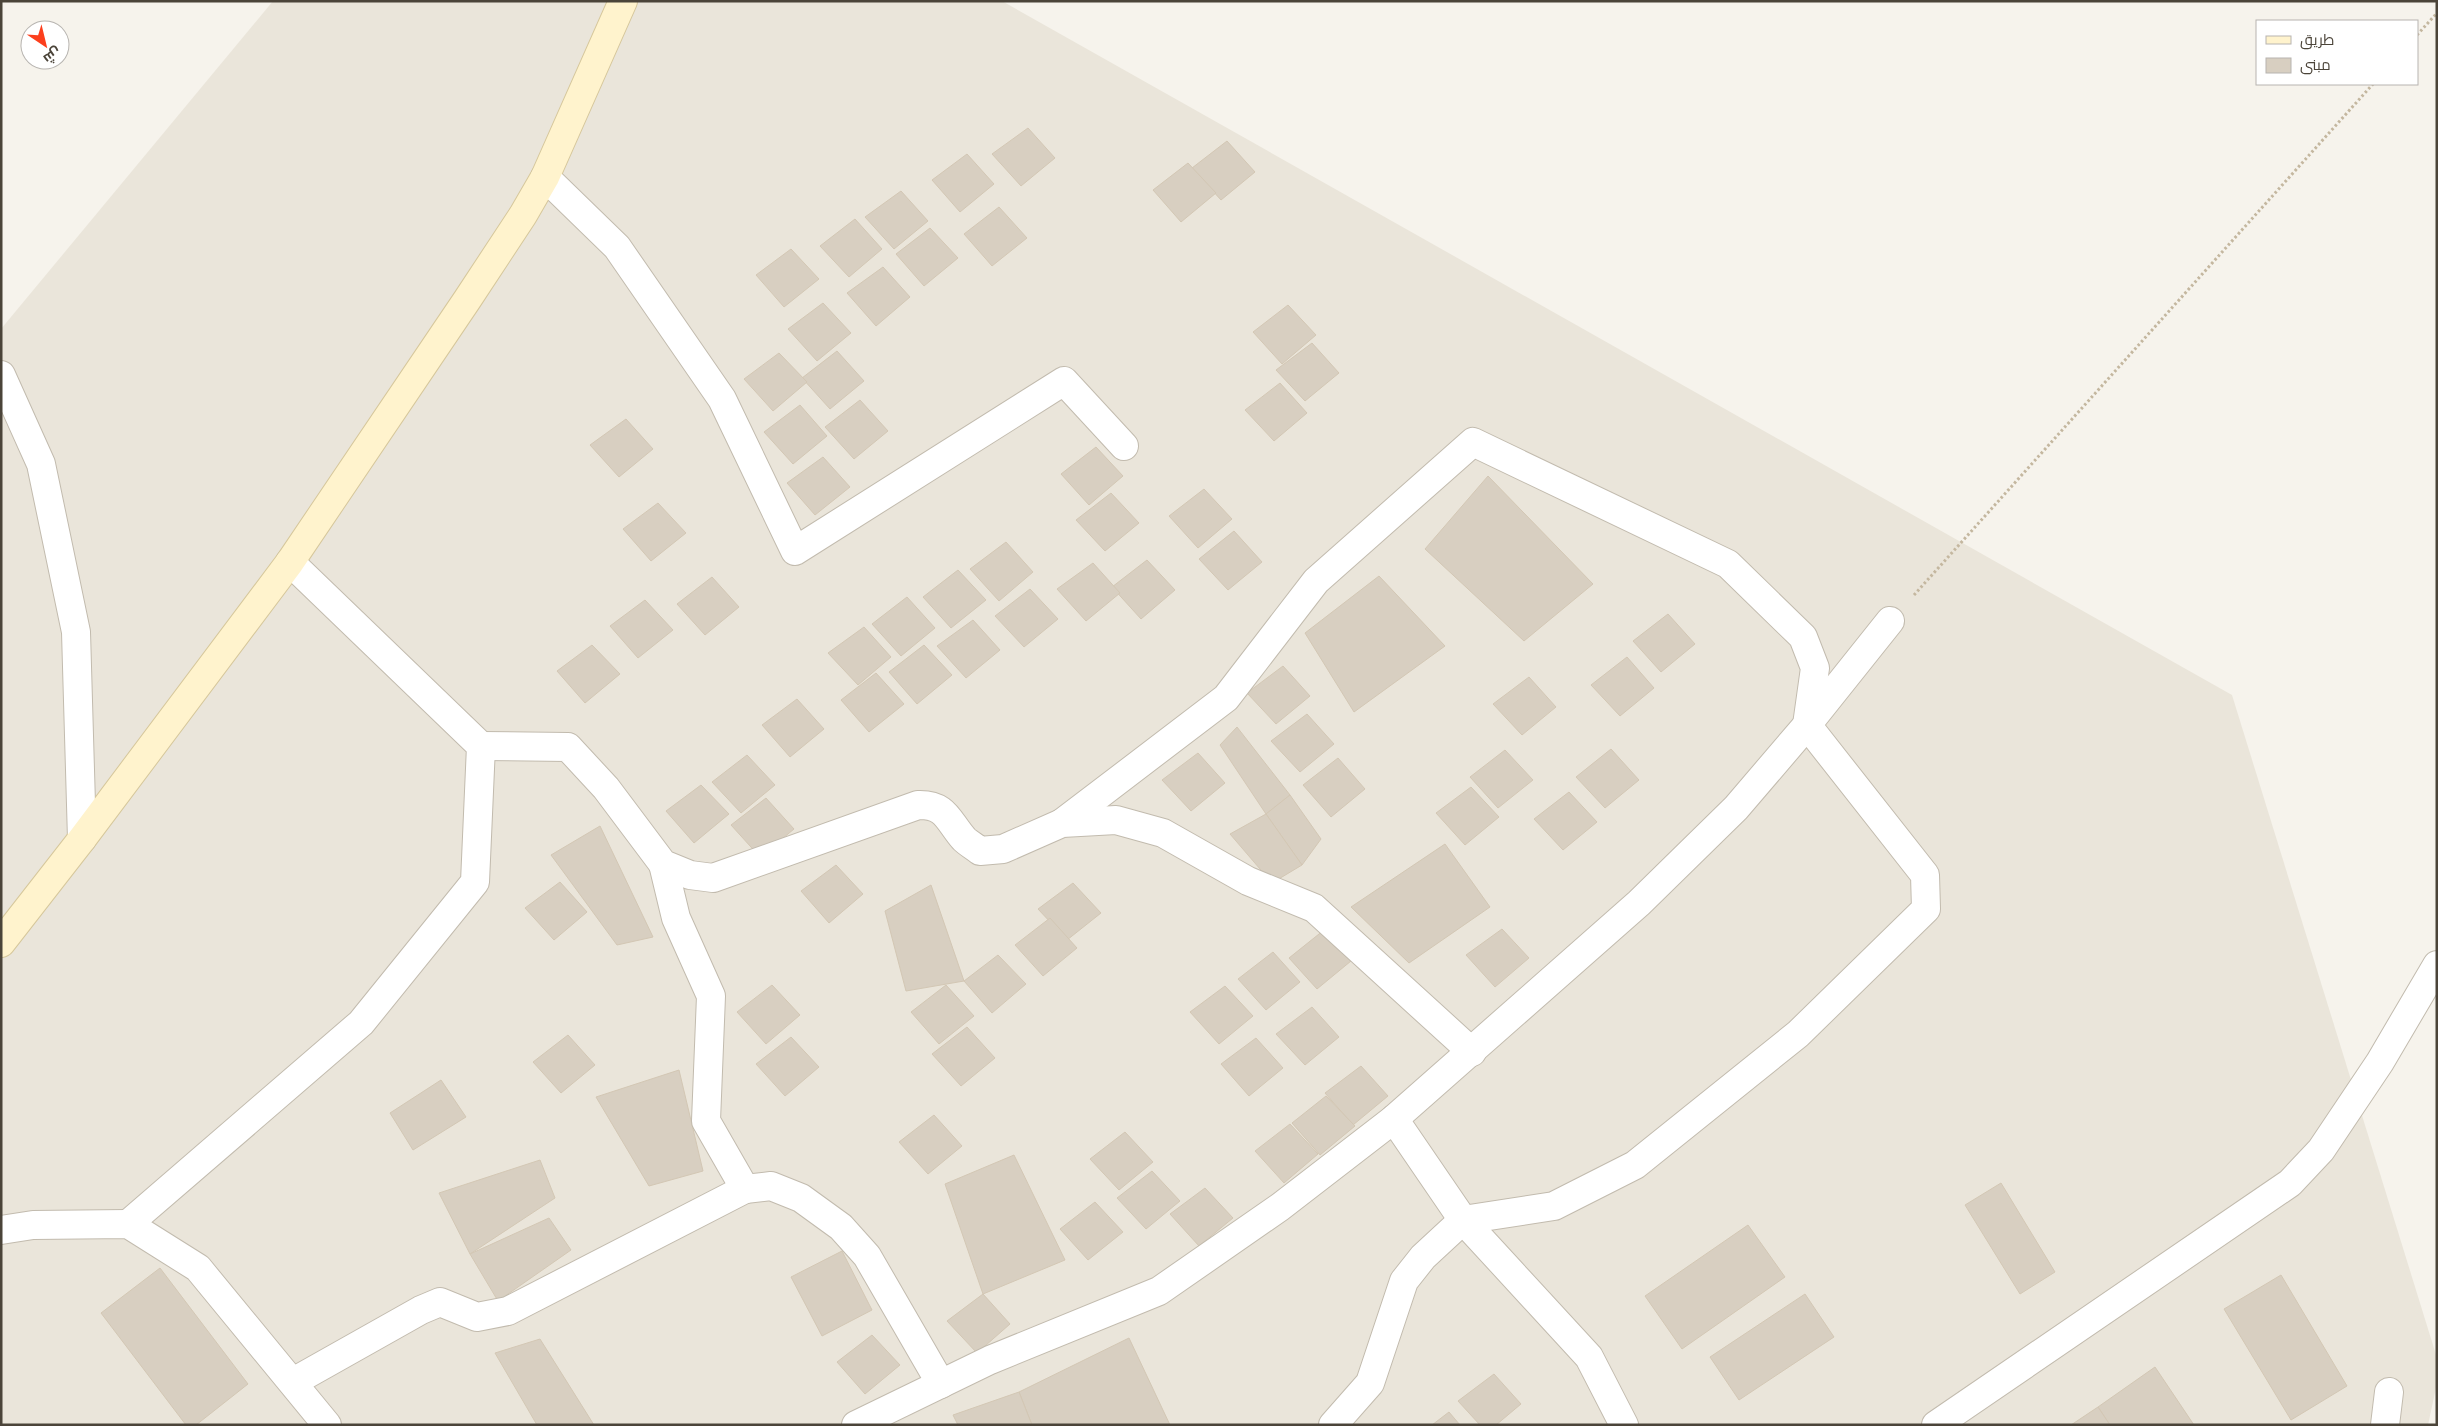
<svg xmlns="http://www.w3.org/2000/svg" width="2438" height="1426" font-family="'PT Sans Narrow',Cairo,sans-serif">
<rect width="100%" height="100%" fill="#f6f3ec"/>
<polygon fill="#eae5da" points="273,1 1002,1 2232,695 2437,1358 2437,1383 2428,1425 1,1425 1,329"/>
<g fill="#d8cfc1" stroke="#d3c7b4">
<polygon points="1028,128 1055,158 1021,186 992,154"/>
<polygon points="1227,141 1255,172 1221,200 1192,168"/>
<polygon points="967,154 994,184 960,212 932,180"/>
<polygon points="1188,163 1216,193 1181,222 1153,190"/>
<polygon points="901,191 928,221 894,249 865,217"/>
<polygon points="999,207 1027,238 992,266 964,234"/>
<polygon points="855,219 882,249 849,277 820,246"/>
<polygon points="930,228 958,258 924,286 896,254"/>
<polygon points="791,249 819,279 784,307 756,275"/>
<polygon points="883,267 910,297 876,326 847,293"/>
<polygon points="823,303 851,333 817,361 788,329"/>
<polygon points="1288,305 1316,335 1282,364 1253,332"/>
<polygon points="1312,343 1339,373 1305,401 1276,370"/>
<polygon points="837,351 864,381 830,409 802,378"/>
<polygon points="779,353 807,382 773,411 744,379"/>
<polygon points="1280,383 1307,413 1274,441 1245,410"/>
<polygon points="860,400 888,431 854,459 825,427"/>
<polygon points="800,405 827,436 793,464 764,432"/>
<polygon points="626,419 653,449 619,477 590,445"/>
<polygon points="1096,447 1123,476 1089,505 1061,474"/>
<polygon points="823,457 850,487 815,515 787,483"/>
<polygon points="1488,476 1593,584 1524,641 1425,549"/>
<polygon points="1204,489 1232,519 1198,548 1169,516"/>
<polygon points="1111,493 1139,523 1105,551 1076,520"/>
<polygon points="658,503 686,533 651,561 623,529"/>
<polygon points="1234,531 1262,562 1228,590 1199,559"/>
<polygon points="1006,542 1033,572 999,601 970,569"/>
<polygon points="1147,560 1175,590 1141,619 1112,587"/>
<polygon points="1093,563 1120,593 1086,621 1057,589"/>
<polygon points="958,570 986,600 951,628 923,597"/>
<polygon points="1379,576 1445,646 1354,712 1305,633"/>
<polygon points="712,577 739,607 705,635 677,604"/>
<polygon points="1030,589 1058,619 1024,647 995,616"/>
<polygon points="907,597 935,628 901,656 872,624"/>
<polygon points="645,600 673,630 638,658 610,626"/>
<polygon points="1668,614 1695,644 1661,672 1633,641"/>
<polygon points="973,620 1000,650 966,678 937,646"/>
<polygon points="864,627 891,657 858,685 828,653"/>
<polygon points="592,645 620,674 585,703 557,671"/>
<polygon points="924,645 952,675 917,704 889,672"/>
<polygon points="1627,657 1654,688 1620,716 1591,685"/>
<polygon points="1283,666 1310,696 1276,724 1247,693"/>
<polygon points="876,673 904,704 869,732 841,700"/>
<polygon points="1529,677 1556,707 1522,735 1493,704"/>
<polygon points="797,699 824,729 790,757 762,725"/>
<polygon points="1307,714 1334,744 1300,772 1271,741"/>
<polygon points="1237,727 1290,795 1266,814 1220,745"/>
<polygon points="1611,749 1639,780 1605,808 1576,777"/>
<polygon points="1505,750 1533,780 1498,808 1470,777"/>
<polygon points="1198,753 1225,783 1191,811 1162,780"/>
<polygon points="747,755 775,785 741,813 712,782"/>
<polygon points="1338,758 1365,789 1331,817 1303,785"/>
<polygon points="701,785 729,814 694,843 666,811"/>
<polygon points="1471,787 1499,817 1465,845 1436,813"/>
<polygon points="1569,792 1597,822 1563,850 1534,819"/>
<polygon points="1290,795 1321,839 1302,865 1266,814"/>
<polygon points="766,798 794,829 760,857 731,825"/>
<polygon points="1266,814 1302,865 1272,883 1230,834"/>
<polygon points="600,826 653,937 617,945 551,855"/>
<polygon points="1445,844 1490,907 1409,963 1351,907"/>
<polygon points="836,865 863,894 829,923 801,891"/>
<polygon points="560,882 587,912 554,940 525,908"/>
<polygon points="1073,883 1101,913 1067,940 1038,909"/>
<polygon points="931,885 964,981 906,991 885,911"/>
<polygon points="1050,918 1077,948 1043,976 1015,945"/>
<polygon points="1502,929 1529,958 1495,987 1466,955"/>
<polygon points="1324,930 1351,961 1317,989 1289,958"/>
<polygon points="1273,952 1300,982 1266,1010 1238,979"/>
<polygon points="998,955 1026,984 992,1013 964,981"/>
<polygon points="772,985 800,1015 766,1044 737,1012"/>
<polygon points="946,985 974,1016 939,1044 911,1012"/>
<polygon points="1225,986 1253,1016 1219,1044 1190,1012"/>
<polygon points="1312,1007 1339,1037 1305,1065 1276,1034"/>
<polygon points="967,1027 995,1058 961,1086 932,1054"/>
<polygon points="568,1035 595,1065 561,1093 533,1062"/>
<polygon points="791,1037 819,1067 785,1096 756,1064"/>
<polygon points="1256,1038 1283,1068 1249,1096 1221,1064"/>
<polygon points="1361,1066 1388,1096 1353,1125 1325,1093"/>
<polygon points="679,1070 703,1171 649,1186 596,1097"/>
<polygon points="441,1080 466,1117 413,1150 390,1113"/>
<polygon points="1326,1096 1355,1126 1320,1155 1292,1123"/>
<polygon points="934,1115 962,1146 928,1174 899,1142"/>
<polygon points="1290,1124 1318,1154 1284,1183 1255,1151"/>
<polygon points="1125,1132 1153,1162 1119,1190 1090,1159"/>
<polygon points="1014,1155 1065,1260 983,1294 945,1184"/>
<polygon points="540,1160 555,1198 470,1254 439,1193"/>
<polygon points="1152,1171 1180,1201 1146,1229 1117,1198"/>
<polygon points="2001,1183 2055,1272 2020,1294 1965,1205"/>
<polygon points="1205,1188 1233,1218 1199,1246 1170,1214"/>
<polygon points="1095,1202 1123,1232 1088,1260 1060,1229"/>
<polygon points="549,1218 571,1250 498,1301 470,1254"/>
<polygon points="1748,1225 1785,1277 1682,1349 1645,1296"/>
<polygon points="842,1251 872,1310 822,1336 791,1277"/>
<polygon points="160,1268 248,1384 196,1425 186,1425 101,1313"/>
<polygon points="2281,1275 2347,1386 2291,1420 2224,1309"/>
<polygon points="983,1294 1010,1324 977,1353 947,1321"/>
<polygon points="1805,1294 1834,1337 1739,1400 1710,1357"/>
<polygon points="872,1335 900,1365 865,1394 837,1362"/>
<polygon points="1129,1338 1170,1425 1032,1425 1019,1392"/>
<polygon points="540,1339 594,1425 537,1425 495,1353"/>
<polygon points="2155,1367 2194,1425 2110,1425 2098,1407"/>
<polygon points="1494,1374 1521,1404 1496,1425 1480,1425 1458,1401"/>
<polygon points="1019,1392 1032,1425 958,1425 953,1415"/>
<polygon points="2098,1407 2110,1425 2071,1425"/>
<polygon points="1449,1412 1460,1425 1432,1425"/>
</g>
<g fill="none" stroke-linecap="round" stroke-linejoin="round">
<g stroke="#c2bbae" stroke-width="30">
<g id="minor">
<polyline points="545,177 617,247 722,399 795,551 1064,381 1124,446"/>
<polyline points="1,375 41,464 76,632 82,839"/>
<path d="M481,746L568,747L606,788L663,864L690,875L713,878L918,805C946,804 948,821 964,839C968,843 975,847 980,851L1003,849L1062,823L1116,820L1163,833L1248,881L1314,908L1472,1052"/>
<polyline points="1062,823 1226,698 1316,581 1473,442 1728,564 1803,637 1815,668 1807,725 1925,875 1926,909 1798,1034 1635,1165 1554,1206 1463,1220 1423,1257 1404,1281 1370,1383 1333,1425"/>
<polyline points="663,864 676,918 711,996 706,1121 745,1189 771,1186 801,1198 841,1227 867,1256 941,1384"/>
<polyline points="1394,1119 1463,1220 1589,1357 1624,1425"/>
<polyline points="128,1224 361,1023 475,882 481,746 290,562"/>
<polyline points="1,1230 33,1225 128,1224 198,1268 327,1425"/>
<polyline points="293,1382 421,1310 440,1302 477,1317 508,1311 745,1189"/>
<polyline points="856,1425 990,1360 1159,1291 1280,1207 1394,1119 1639,903 1736,808 1807,725 1890,621"/>
<polyline points="1936,1425 2290,1183 2321,1150 2380,1062 2437,965"/>
<polyline points="2385,1425 2389,1392"/>
</g>
</g>
<g stroke="#d6c79b" stroke-width="30">
<polyline id="secondary" points="1,943 82,839 290,562 467,300 523,215 545,177 623,1"/>
</g>
<g stroke="#c4b79f" stroke-width="3" stroke-dasharray="2.5 2.5" stroke-linecap="butt">
<polyline points="2417,35 2437,13"/>
<polyline points="1914,595 2373,84"/>
</g>
<use href="#minor" stroke="#fff" stroke-width="28"/>
<use href="#secondary" stroke="#fff3cd" stroke-width="28"/>
</g>
<rect width="2438" height="1426" fill="none" stroke="#4b4439" stroke-width="5"/>
<rect x="2256" y="20" width="162" height="65" fill="#ffffff" stroke="#b7b4b0"/>
<rect x="2266" y="36" width="25" height="8" fill="#fff3cd" stroke="#b7b4b0"/>
<text x="2300" y="45" font-size="15" fill="#4b4439">طريق</text>
<rect x="2266" y="58" width="25" height="15" fill="#d8cfc1" stroke="#b7b4b0"/>
<text x="2300" y="70" font-size="15" fill="#4b4439">مبنى</text>
<g transform="translate(45 45) rotate(145)"><circle r="24" fill="#ffffff" stroke="#b7b4b0"/>
<path d="M0-4L9 19L0 12L-9 19Z" fill="#fc3f1d"/>
<text y="-8" font-size="14" font-weight="bold" text-anchor="middle" fill="#4b4439">ش</text>
</g>
</svg>
